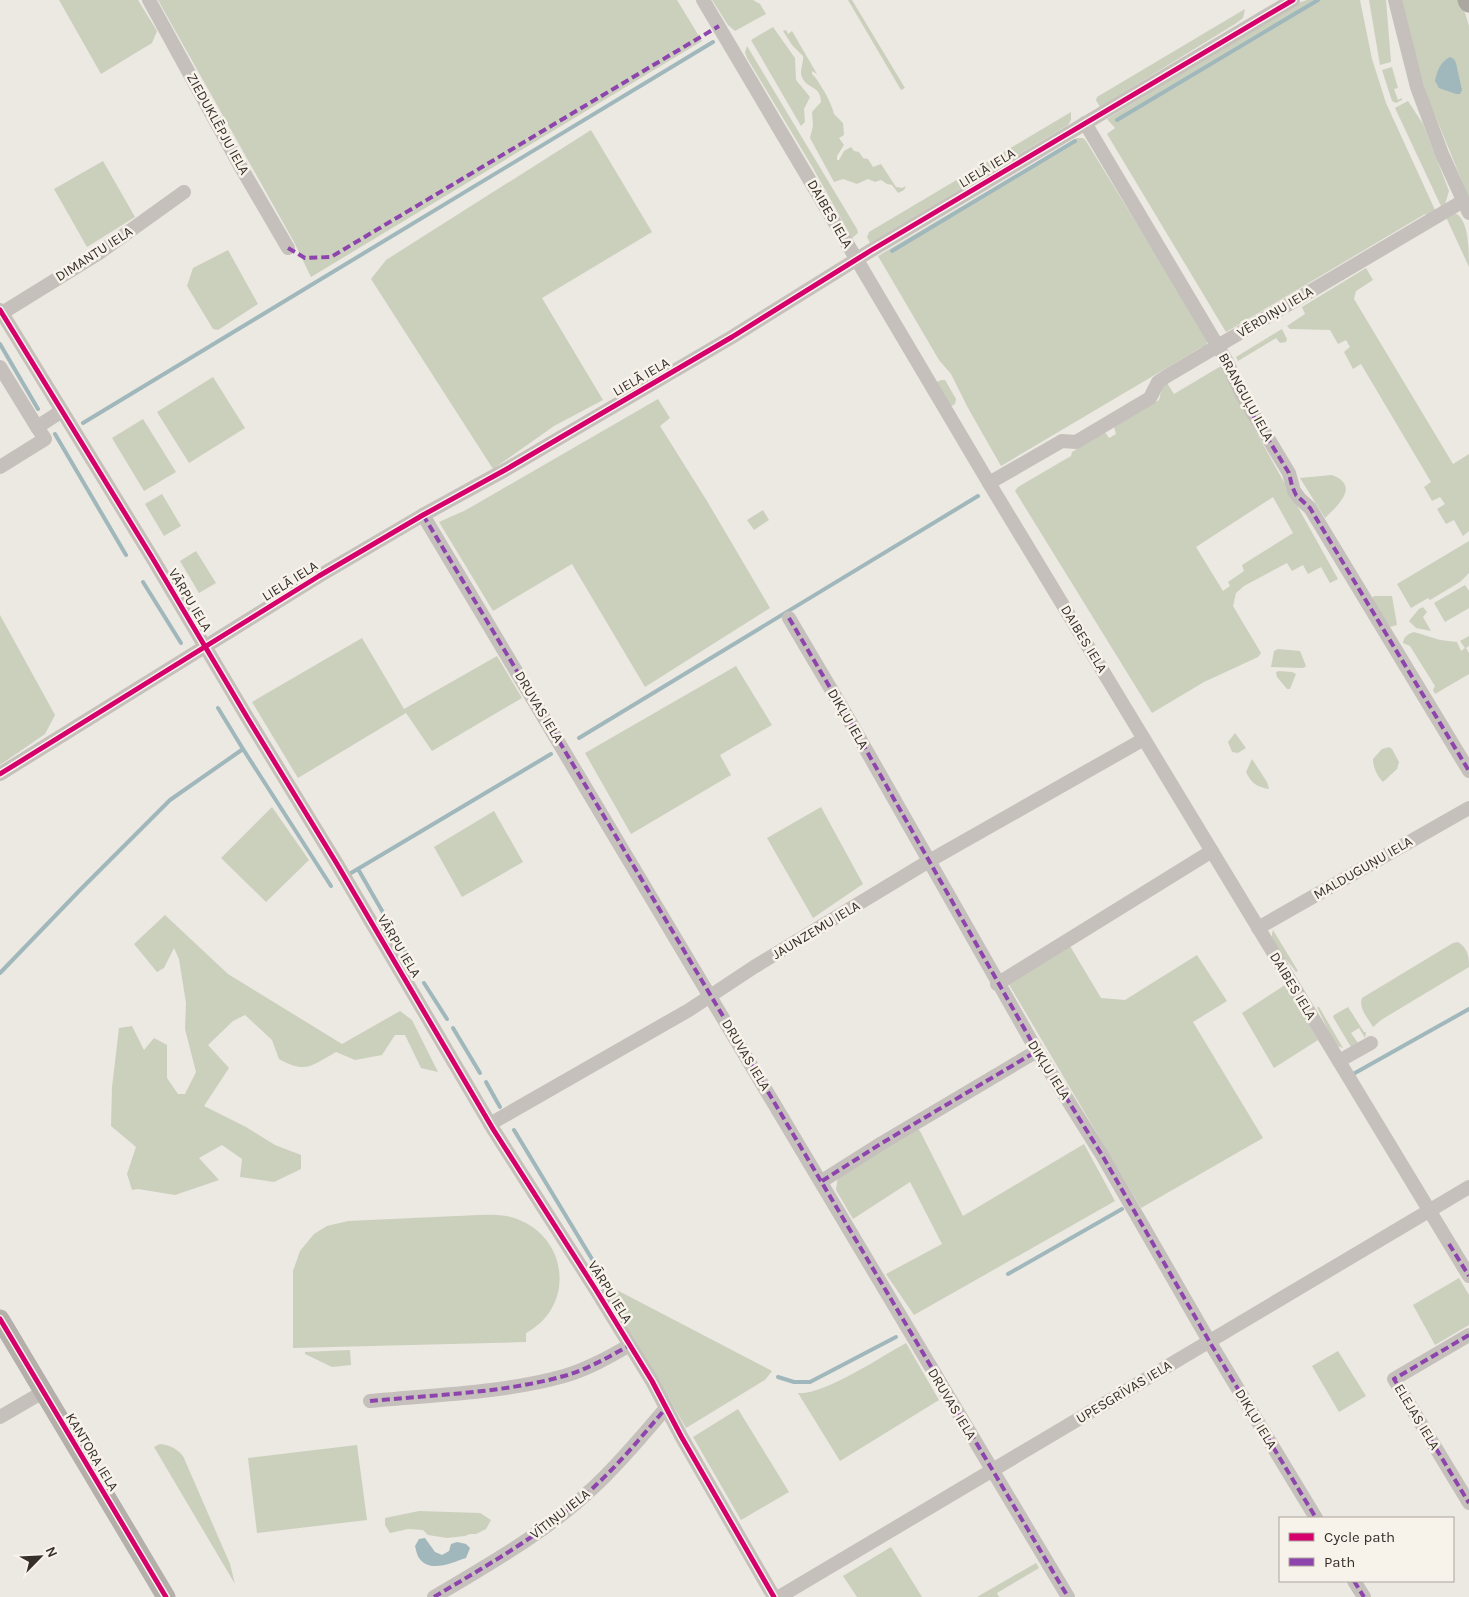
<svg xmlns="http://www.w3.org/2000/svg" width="1469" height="1597" font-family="Karla,sans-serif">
<rect width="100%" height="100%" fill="#ece8e2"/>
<g fill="#cbd0bd" fill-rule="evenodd">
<polygon points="59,0 138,0 157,31 152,43 101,74"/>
<polygon points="158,0 677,0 702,41 311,277 294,242"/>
<polygon points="712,0 753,0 760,4 766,14 735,31 728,25"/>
<polygon points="848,0 852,0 905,88 901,90"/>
<polygon points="1307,0 1360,0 1372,59 1386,103 1435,210 1426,215 1425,214 1226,332 1107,134 1115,128 1107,119 1298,3"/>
<polygon points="1369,0 1386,0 1391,62 1380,65"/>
<polygon points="1400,0 1461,0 1469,26 1469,198 1430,103 1419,71"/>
<polygon points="1245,9 1243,18 1235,24 1100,107 1096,100 1097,97"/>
<polygon points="773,27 795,58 796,80 810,97 804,109 805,122 801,126 751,40"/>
<path d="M786,30L788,34L792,31L817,74L812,71V74C818,79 833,105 834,114L843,123L844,135L839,138L844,145L837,156V160H839L844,151L851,147L854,151L859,152L863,158L868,159L873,167L881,164L896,187L902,188L906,186L904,190L898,193L892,185L887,184L881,180L875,182L868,179L857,184L843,179L834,182L810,138L813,126L812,112L821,102C821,85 806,89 802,77C799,71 804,63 803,56L792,45L783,31Z"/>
<polygon points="747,46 857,229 858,233 852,238 813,168 747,58 745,52"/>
<polygon points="1392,67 1398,88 1394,89 1398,100 1402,98 1402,100 1396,103 1392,101 1382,70"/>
<polygon points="1408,101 1423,124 1449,191 1445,204 1441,206 1395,108"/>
<polygon points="1071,112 1071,120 1068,125 870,243 867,237 869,232"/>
<polygon points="591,130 652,232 542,298 603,400 554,426 493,469 371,279 386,260"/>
<polygon points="1077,138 1083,138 1086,141 1207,338 1208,342 1204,349 1202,347 1001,466 968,408 951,374 939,360 878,256"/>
<polygon points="103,161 135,217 87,247 54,189"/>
<path d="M1453,213C1469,215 1469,252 1469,267L1446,217Z"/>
<polygon points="228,250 258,304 218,330 213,329 187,286 193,268"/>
<polygon points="1366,268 1373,280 1356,291 1354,299 1453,464 1469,454 1469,531 1463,536 1454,520 1446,524 1437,509 1445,504 1440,497 1432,501 1424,487 1431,482 1361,364 1353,369 1344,352 1350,347 1346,340 1338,344 1330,330 1290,329 1287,326 1305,314 1302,307"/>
<polygon points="1282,329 1287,339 1286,342 1280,343 1276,338 1238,361 1236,357"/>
<path d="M1221,366L1224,367L1231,387L1338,579L1330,583L1321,567L1308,574L1303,565L1292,571L1287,563L1244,586L1236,593L1233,606L1261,653L1258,657L1204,682L1152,713L1015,491L1018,487L1071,456L1072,452L1105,432L1109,438L1116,434L1114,427L1159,400L1162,387L1167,383L1174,394ZM1273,497L1293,533L1242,565L1244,571L1228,582L1230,586L1223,591L1196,547Z"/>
<polygon points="213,377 245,428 189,463 157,412"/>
<polygon points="941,380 945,380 956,399 955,404 950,407 935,383"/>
<polygon points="658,399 670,418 660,426 707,501 770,608 645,687 572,564 493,611 439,522 466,510"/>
<polygon points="143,419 176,472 144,491 112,438"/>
<path d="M1332,475C1361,486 1337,506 1325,518L1300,478Z"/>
<polygon points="162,494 181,526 164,536 145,504"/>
<polygon points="763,510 769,520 754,530 747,520"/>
<polygon points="1469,541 1469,573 1460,582 1430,600 1428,598 1411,608 1397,584"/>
<polygon points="196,551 216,583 199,593 180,561"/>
<polygon points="1465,585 1469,591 1469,608 1445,622 1434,603"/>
<polygon points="1374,596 1392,596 1397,625 1390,627 1371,599"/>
<polygon points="1423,607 1427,612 1423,617 1431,631 1416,628 1409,621 1419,609"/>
<polygon points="0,615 55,715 45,734 0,765"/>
<path d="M1414,632L1440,640L1457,642L1461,651L1465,648L1460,641L1469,636V646L1466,648L1469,653V674L1435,694L1433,690L1435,686L1410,646L1403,643C1404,636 1408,634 1414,632Z"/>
<polygon points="362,638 404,709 497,656 522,698 432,751 406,713 298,778 252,702"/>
<polygon points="1278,649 1300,651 1306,666 1303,668 1271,667 1274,651"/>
<polygon points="736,666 772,725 720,755 731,775 631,834 585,753"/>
<polygon points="1279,671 1292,672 1296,674 1290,689 1287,689 1277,677 1276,672"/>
<polygon points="1235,733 1246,748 1238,753 1232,752 1228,742"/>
<path d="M1389,747L1392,749L1399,762L1397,769L1383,782C1377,776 1373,767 1373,759L1382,749Z"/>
<path d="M1252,759L1267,782L1269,789C1257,787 1251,783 1246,772Z"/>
<polygon points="272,807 309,860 266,902 221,858"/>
<polygon points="821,807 863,884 813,918 767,838"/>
<polygon points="494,811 523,862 462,897 434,847"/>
<path d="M165,915L228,974L342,1044L400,1011L412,1020L438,1072L421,1068L405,1035H395L382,1055L355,1060L336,1052C311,1066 306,1074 279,1059L272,1040L245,1015L233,1021L208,1045L229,1068L204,1106L246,1127L275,1145L301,1155V1169L274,1182L240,1177L242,1159L222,1145L199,1158L219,1180L175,1195L138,1189L132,1190L127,1174L136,1147L111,1126L112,1087L119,1028L132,1026L144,1050L154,1038L167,1045V1078L178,1094H185L196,1072L185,1029L186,1003L179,959L174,948L164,968L157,972L134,944Z"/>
<path d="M1273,930L1298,971L1296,972C1289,960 1267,946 1273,930Z"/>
<path d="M1458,942C1468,948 1469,957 1469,967L1381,1020L1373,1027C1368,1018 1358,1008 1362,998L1453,943Z"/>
<polygon points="1070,946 1101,998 1125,1000 1197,955 1227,1001 1193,1022 1263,1138 1141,1208 1007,981"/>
<polygon points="1285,985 1318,1040 1274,1068 1242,1013"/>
<polygon points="1317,1007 1319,1007 1343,1048 1335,1045"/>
<polygon points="1348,1007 1364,1032 1366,1032 1365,1038 1359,1028 1351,1033 1358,1043 1351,1047 1333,1017 1334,1015"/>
<polygon points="917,1128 920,1131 963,1216 1084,1144 1115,1201 914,1315 886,1274 942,1244 910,1182 853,1219 836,1190 838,1176"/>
<path d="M456,1216C475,1216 499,1212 517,1219C569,1238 575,1307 526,1333V1342L293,1348V1271L300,1251L314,1234L327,1226L348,1221Z"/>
<polygon points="1459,1278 1469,1295 1469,1325 1435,1345 1413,1305"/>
<polygon points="613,1288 772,1371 765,1380 686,1428 635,1340 606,1297"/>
<path d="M906,1343L939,1400L840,1461L798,1393C823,1396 882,1356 906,1343Z"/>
<polygon points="350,1350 351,1365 332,1367 305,1354 305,1352"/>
<polygon points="1338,1351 1366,1396 1339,1412 1312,1366"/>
<polygon points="738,1409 789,1492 741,1520 693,1437"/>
<path d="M160,1444C170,1445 176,1448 183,1456L230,1564L235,1584L154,1447Z"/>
<polygon points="357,1445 367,1520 257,1533 248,1458"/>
<polygon points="419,1511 480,1513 491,1520 486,1529 476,1534 470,1534 465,1536 447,1538 428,1535 423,1530 408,1529 390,1533 385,1525 385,1518"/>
<polygon points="891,1547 922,1597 857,1597 843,1576"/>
<polygon points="1036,1563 1039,1568 997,1593 999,1597 977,1597"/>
</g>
<g fill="#a0b8bb">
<path d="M1450,57L1454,59L1456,63L1462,90L1460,94H1456L1439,88L1435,81C1437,71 1440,62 1450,57Z"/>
<path d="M425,1538L435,1552L442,1555L449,1551L451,1544L457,1542L466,1544L470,1548L466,1558C453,1562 430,1574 419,1558C417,1555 416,1550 415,1546L419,1539Z"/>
</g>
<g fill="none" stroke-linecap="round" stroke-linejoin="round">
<g stroke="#a0b8bb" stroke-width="4">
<polyline points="1117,120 1318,0"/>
<polyline points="892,251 1075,141"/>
<polyline points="0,344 38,409"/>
<polyline points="83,423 713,42"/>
<polyline points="55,434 126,555"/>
<polyline points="143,582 181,643"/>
<polyline points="579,738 978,496"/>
<polyline points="243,749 331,886"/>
<polyline points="358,869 412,963"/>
<polyline points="351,873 551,754"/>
<polyline points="0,973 80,890 170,800 243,749 218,708"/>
<polyline points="424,983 447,1019"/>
<polyline points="453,1028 480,1073"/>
<polyline points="1355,1073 1469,1009"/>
<polyline points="486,1082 500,1107"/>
<polyline points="514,1130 601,1274"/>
<polyline points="1008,1274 1122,1209"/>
<polyline points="778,1377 794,1382 810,1382 896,1337"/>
</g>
<g stroke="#c5c0bb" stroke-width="14">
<polyline points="149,0 239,164 288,248"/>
<polyline points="703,0 989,483 1469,1276"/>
<polyline points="1395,0 1417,87 1442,154 1469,213"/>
<polyline points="1085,123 1226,360 1242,395 1289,473 1294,491 1300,499 1310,508 1469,771"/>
<polyline points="0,310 153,559 247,717 337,864 493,1129 596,1290 652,1381 681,1436 774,1597"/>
<polyline points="2,313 99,253 184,192"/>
<polyline points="0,367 37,427"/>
<polyline points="0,467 45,439 37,427 62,411"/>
<polyline points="989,483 1062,441 1076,442 1150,398 1158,382 1167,376 1463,201"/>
<path d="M423,515C640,874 853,1236 1068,1597"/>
<polyline points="789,618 848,718 1037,1051 1102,1155 1209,1341 1316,1518"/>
<polyline points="0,774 319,576 423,515 505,470 732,337 870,251 1293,0"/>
<polyline points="1258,928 1469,808"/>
<polyline points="997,984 1212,851"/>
<polyline points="1339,1061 1371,1043"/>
<polyline points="490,1124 689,1010 754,967 929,861 1144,739"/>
<polyline points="822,1181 882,1143 1037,1051"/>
<polyline points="1469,1335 1394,1379 1469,1503"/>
<path d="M370,1401C432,1395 504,1393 564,1376C588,1369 609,1357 630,1345"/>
<polyline points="0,1417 43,1392"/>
<polyline points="1354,1581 1364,1597"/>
<path d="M434,1597C489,1564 547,1532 594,1487C620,1463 643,1435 666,1408"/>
<polyline points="779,1597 1469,1187"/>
</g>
<polyline stroke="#b4afaa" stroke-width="19" points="0,1319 166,1597"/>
<polyline stroke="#aba7a1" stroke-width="21" points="1468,0 1469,2"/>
<g stroke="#8e44ad" stroke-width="4" stroke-dasharray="8 4" stroke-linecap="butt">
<polyline points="288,248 305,258 331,257 719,26"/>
<polyline points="1247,405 1289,473 1292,486 1296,495 1310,508 1469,771"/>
<path d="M423,515C640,874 853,1236 1068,1597"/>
<polyline points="789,618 848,718 1037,1051 1102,1155 1209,1341 1316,1518"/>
<polyline points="822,1181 882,1143 1037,1051"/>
<polyline points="1449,1244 1469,1276"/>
<polyline points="1469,1335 1394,1379 1469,1503"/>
<path d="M370,1401C432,1395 504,1393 564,1376C588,1369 609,1357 630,1345"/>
<polyline points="1354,1581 1364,1597"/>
<path d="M434,1597C489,1564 547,1532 594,1487C620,1463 643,1435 666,1408"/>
</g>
<g stroke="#f8f3ea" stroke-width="8">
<g id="cycleway">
<polyline points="0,310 153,559 247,717 337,864 493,1129 596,1290 652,1381 681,1436 774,1597"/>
<polyline points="0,774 319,576 423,515 505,470 732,337 870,251 1293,0"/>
<polyline points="0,1319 166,1597"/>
</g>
</g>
<use href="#cycleway" stroke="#d6006c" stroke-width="5"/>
</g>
<g text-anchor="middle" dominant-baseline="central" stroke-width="5" stroke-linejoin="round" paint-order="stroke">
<g font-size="14" fill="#352e29" stroke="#f8f3ea">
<text transform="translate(218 124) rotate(61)">ZIEDUKLĒPJU IELA</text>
<text transform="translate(987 168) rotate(-31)">LIELĀ IELA</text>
<text transform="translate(830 214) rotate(60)">DAIBES IELA</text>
<text transform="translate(94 254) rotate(-33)">DIMANTU IELA</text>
<text transform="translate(1275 312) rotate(-31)">VĒRDIŅU IELA</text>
<text transform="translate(641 377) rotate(-30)">LIELĀ IELA</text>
<text transform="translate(1246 397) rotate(61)">BRANGUĻU IELA</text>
<text transform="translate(290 581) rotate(-32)">LIELĀ IELA</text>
<text transform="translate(190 600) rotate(59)">VĀRPU IELA</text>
<text transform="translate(1084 639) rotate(59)">DAIBES IELA</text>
<text transform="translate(539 707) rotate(59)">DRUVAS IELA</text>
<text transform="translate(848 719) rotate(60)">DIKĻU IELA</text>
<text transform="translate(1363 868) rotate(-30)">MALDUGUŅU IELA</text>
<text transform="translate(816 930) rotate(-31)">JAUNZEMU IELA</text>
<text transform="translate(399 946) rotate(59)">VĀRPU IELA</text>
<text transform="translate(1293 986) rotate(59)">DAIBES IELA</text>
<text transform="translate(746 1055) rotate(59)">DRUVAS IELA</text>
<text transform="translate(1049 1070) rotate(58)">DIKĻU IELA</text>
<text transform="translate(610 1292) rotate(58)">VĀRPU IELA</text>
<text transform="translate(1124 1392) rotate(-31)">UPESGRĪVAS IELA</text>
<text transform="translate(952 1404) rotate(59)">DRUVAS IELA</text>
<text transform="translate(1417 1417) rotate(59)">ELEJAS IELA</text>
<text transform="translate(1256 1419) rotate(59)">DIKĻU IELA</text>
<text transform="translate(92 1452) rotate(59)">KANTORA IELA</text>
<text transform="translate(560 1514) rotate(-38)">VĪTIŅU IELA</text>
</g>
</g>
<rect x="1279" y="1517" width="175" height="65" fill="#f8f3ea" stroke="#aaa49d"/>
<rect x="1289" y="1533" width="25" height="8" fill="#d6006c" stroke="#aaa49d"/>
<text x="1324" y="1542" font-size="15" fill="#352e29">Cycle path</text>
<rect x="1289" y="1558" width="25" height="8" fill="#8e44ad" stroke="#aaa49d"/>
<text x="1324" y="1567" font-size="15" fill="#352e29">Path</text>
<g transform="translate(40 1557) rotate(66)" stroke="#f8f3ea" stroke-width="4" paint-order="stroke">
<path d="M0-4L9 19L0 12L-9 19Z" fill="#352e29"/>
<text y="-8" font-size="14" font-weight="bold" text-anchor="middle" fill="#352e29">N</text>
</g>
</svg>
